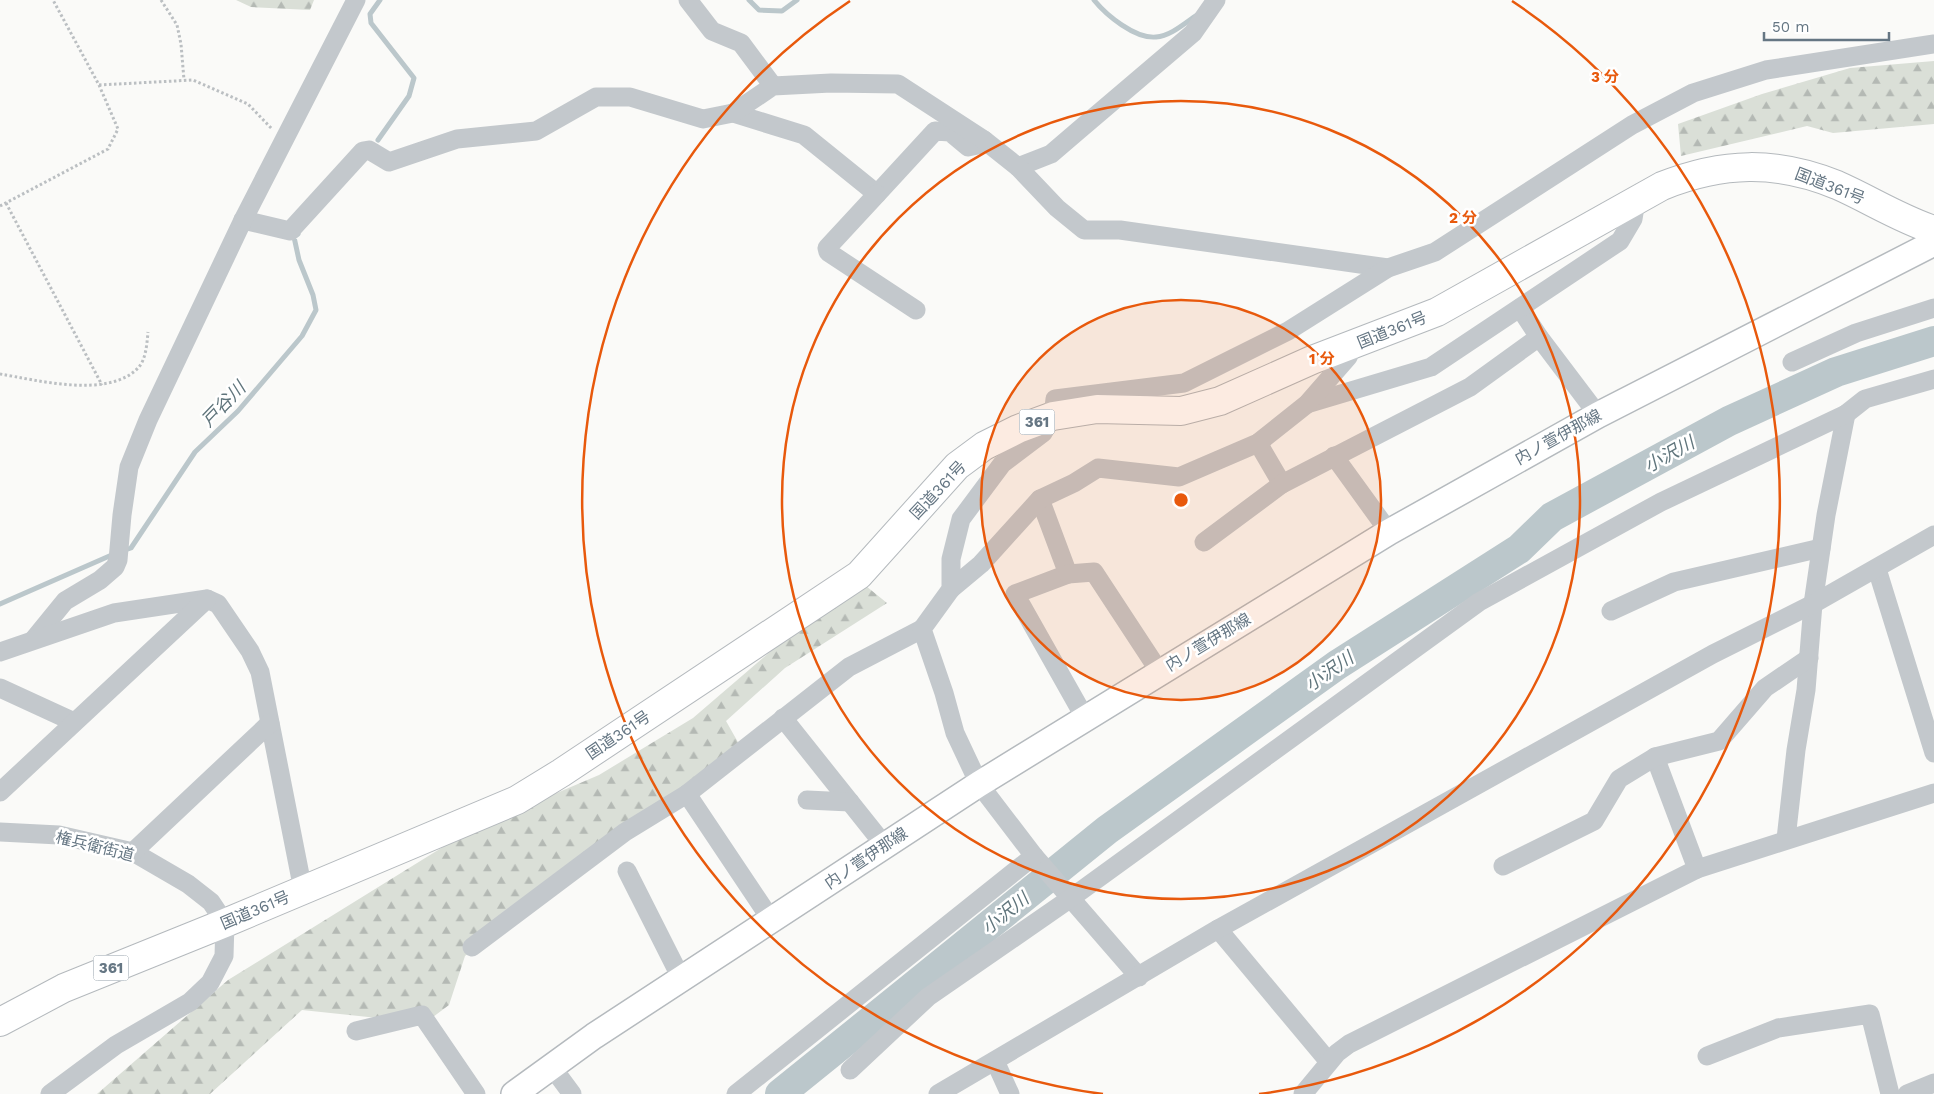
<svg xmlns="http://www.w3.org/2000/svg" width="1934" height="1094" font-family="'Work Sans','Noto Sans JP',sans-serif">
<defs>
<pattern id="forest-firs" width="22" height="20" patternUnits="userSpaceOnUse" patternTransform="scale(1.25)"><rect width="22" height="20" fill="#dadfd7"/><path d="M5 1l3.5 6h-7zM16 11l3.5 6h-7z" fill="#b4b9b4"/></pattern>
</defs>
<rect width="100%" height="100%" fill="#fafaf8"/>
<g fill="url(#forest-firs)">
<polygon points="236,0 314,0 310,10 251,7"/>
<polygon points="1934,61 1934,124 1833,133 1807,126 1681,156 1678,124 1762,94 1850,68"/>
<polygon points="866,586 887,603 785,668 726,721 739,744 723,769 599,841 465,956 449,1005 425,1023 302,1010 210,1094 97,1094 228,980 472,829 599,775 693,718 813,615"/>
</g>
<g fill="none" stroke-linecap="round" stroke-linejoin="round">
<g stroke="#bbc7cb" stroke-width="5">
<polyline points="749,0 759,10 782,11 797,0"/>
<path d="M1094,0C1106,15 1135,39 1156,37C1171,36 1186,22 1197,15"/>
<polyline points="378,140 409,96 414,78 371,23 370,14 380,0"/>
<polyline points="122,551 131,548 195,452 238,411 302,336 316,310 313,295 299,260 294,237 298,234"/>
<polyline points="0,604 114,554"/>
</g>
<polyline stroke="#bbc7cb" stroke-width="30" points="780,1094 1107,830 1337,665 1519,549 1552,517 1729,421 1836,372 1934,341"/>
<g stroke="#b5babe" stroke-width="28">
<polyline id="major" points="514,1094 594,1036 979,784 1389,532 1598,415 1934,243"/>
</g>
<g stroke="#b4b9bd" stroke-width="30">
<path id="highway" d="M0,1022L64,988L225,923L517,800L561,773L859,575L957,466L984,446L1018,429L1053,416L1097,409L1181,411L1220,401L1312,360L1437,312L1662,186C1722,162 1776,160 1837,185C1869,199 1900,219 1934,230"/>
</g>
<g stroke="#bbbfc2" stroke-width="3" stroke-dasharray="2.5 2.5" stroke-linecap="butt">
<polyline points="161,0 177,25 181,44 184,80"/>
<polyline points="99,85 193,80 248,104 272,129"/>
<polyline points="6,203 102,385"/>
<polyline points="0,206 108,149 118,129 99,85 53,0"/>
<path d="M0,374C37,380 108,399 138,368C146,360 147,343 148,332"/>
</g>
<g stroke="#c3c8cc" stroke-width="19">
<polyline points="688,0 712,31 741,43 773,86"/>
<polyline points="733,113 804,135 877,194 935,131 950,132 968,147 982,144 984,140"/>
<polyline points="1018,167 1051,154 1079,130 1193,33 1216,0"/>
<polyline points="877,194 827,248 828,252 916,310"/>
<polyline points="243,220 290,231 363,151 369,150 389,162 457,139 536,131 596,97 630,97 703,119 733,113 773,86 831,83 898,84 984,140 1018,167 1057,208 1084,230 1120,230 1388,268"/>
<polyline points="1520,308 1539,337 1598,415"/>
<polyline points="1792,362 1856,333 1934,308"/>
<polyline points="1307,404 1431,367 1620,241 1633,219 1636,201"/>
<polyline points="1258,443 1282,484"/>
<polyline points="1334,456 1389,532"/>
<polyline points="1040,499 1068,574 1015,594 1085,718"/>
<polyline points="1204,542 1282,484 1470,387 1539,337"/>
<polyline points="1877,569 1934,753"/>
<polyline points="1068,574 1094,572 1159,671"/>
<polyline points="951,589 981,564 1040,499 1074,483 1098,468 1179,477 1258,443 1307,404 1348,357 1353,345"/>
<polyline points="1611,611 1674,582 1821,548"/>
<polyline points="34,639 65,601 100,580 115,567 118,560 122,515 129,467 148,420 243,220 356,0"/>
<polyline points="0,652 114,613 207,599 218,604 250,651 260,672 303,890"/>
<polyline points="0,688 74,722"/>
<polyline points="783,718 885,846"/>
<polyline points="1655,757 1697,869"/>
<polyline points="0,792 207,599"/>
<polyline points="687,794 772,921"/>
<polyline points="807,800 850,802"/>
<polyline points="0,832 59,835 133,852 188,884 211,902 225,923 224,956 210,983 190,1002 116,1045 50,1094"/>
<polyline points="1786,839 1796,750 1806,690 1813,604 1826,515 1846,414"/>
<polyline points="133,852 270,723"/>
<polyline points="1503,866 1594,821 1619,779 1655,757 1719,741 1765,688 1809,658"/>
<polyline points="627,871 681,978"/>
<polyline points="1218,929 1329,1062"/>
<polyline points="472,947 625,832 687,794 849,667 922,629"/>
<polyline points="1139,977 1034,856 979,784 955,733 944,693 922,629 951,589 951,559 961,519 1002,464 1043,433 1053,416 1055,399 1184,383 1288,331 1388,268 1435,252 1632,125 1693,93 1766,70 1934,44"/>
<polyline points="356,1031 422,1015 476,1094"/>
<polyline points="1707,1056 1778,1028 1870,1014 1890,1094"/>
<polyline points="995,1061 1010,1094"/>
<polyline points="552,1067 572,1094"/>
<polyline points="850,1070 928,997 1071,898 1479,602 1661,502 1846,414 1865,399 1934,379"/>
<polyline points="736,1094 1034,856"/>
<polyline points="938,1094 1218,929 1713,654 1813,604 1934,535"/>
<polyline points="1303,1094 1337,1053 1349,1044 1697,869 1934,793"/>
<polyline points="1907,1094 1934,1083"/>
</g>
<use href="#major" stroke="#fff" stroke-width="25"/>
<use href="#highway" stroke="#fff" stroke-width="28"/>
</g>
<circle cx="1181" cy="500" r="200" fill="#e8590c" fill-opacity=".12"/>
<g fill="none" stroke="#e8590c" stroke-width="2.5">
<circle cx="1181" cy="500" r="200"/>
<circle cx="1181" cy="500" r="399"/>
<path d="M1103 1094A599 599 0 0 1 850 1M1512 1A599 599 0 0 1 1259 1094"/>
</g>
<g text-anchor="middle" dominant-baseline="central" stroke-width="5" stroke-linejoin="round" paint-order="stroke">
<g fill="#fff" stroke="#939fa8" stroke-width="1">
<rect x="1019.5" y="409.5" width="35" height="25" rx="4"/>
<rect x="93.5" y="955.5" width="35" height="25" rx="4"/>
</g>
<g font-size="15" font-weight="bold" fill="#657683">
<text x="1037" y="422">361</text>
<text x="111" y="968">361</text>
</g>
<g font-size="16" fill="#657683" stroke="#fff">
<text transform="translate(1830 186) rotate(21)">国道361号</text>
<text transform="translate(1392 330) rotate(-22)">国道361号</text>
<text transform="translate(1558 437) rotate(-29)">内ノ萱伊那線</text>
<text transform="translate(938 490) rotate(-47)">国道361号</text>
<text transform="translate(1208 642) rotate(-31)">内ノ萱伊那線</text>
<text transform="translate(618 735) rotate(-34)">国道361号</text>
<text transform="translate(95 846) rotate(14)">権兵衛街道</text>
<text transform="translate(866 858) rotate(-34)">内ノ萱伊那線</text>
<text transform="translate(255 910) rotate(-23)">国道361号</text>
</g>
<g font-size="18" font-style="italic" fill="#60757c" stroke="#fff">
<text transform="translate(223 404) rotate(-46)">戸谷川</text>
<text transform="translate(1669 454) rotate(-29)">小沢川</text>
<text transform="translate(1329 671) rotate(-35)">小沢川</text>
<text transform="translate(1005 913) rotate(-39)">小沢川</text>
</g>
</g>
<circle cx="1181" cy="500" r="8" fill="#e8590c" stroke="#fff" stroke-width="2.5"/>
<g font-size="15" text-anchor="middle" font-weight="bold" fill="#e8590c" stroke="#fff" stroke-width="5" stroke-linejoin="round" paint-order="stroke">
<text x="1605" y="82">3 分</text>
<text x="1463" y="223">2 分</text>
<text x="1322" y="364">1 分</text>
</g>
<path d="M1764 32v8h125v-8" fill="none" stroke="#657683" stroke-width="2.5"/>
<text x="1772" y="32" font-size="15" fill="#657683" stroke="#ffffff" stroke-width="4" paint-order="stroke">50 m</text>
</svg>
